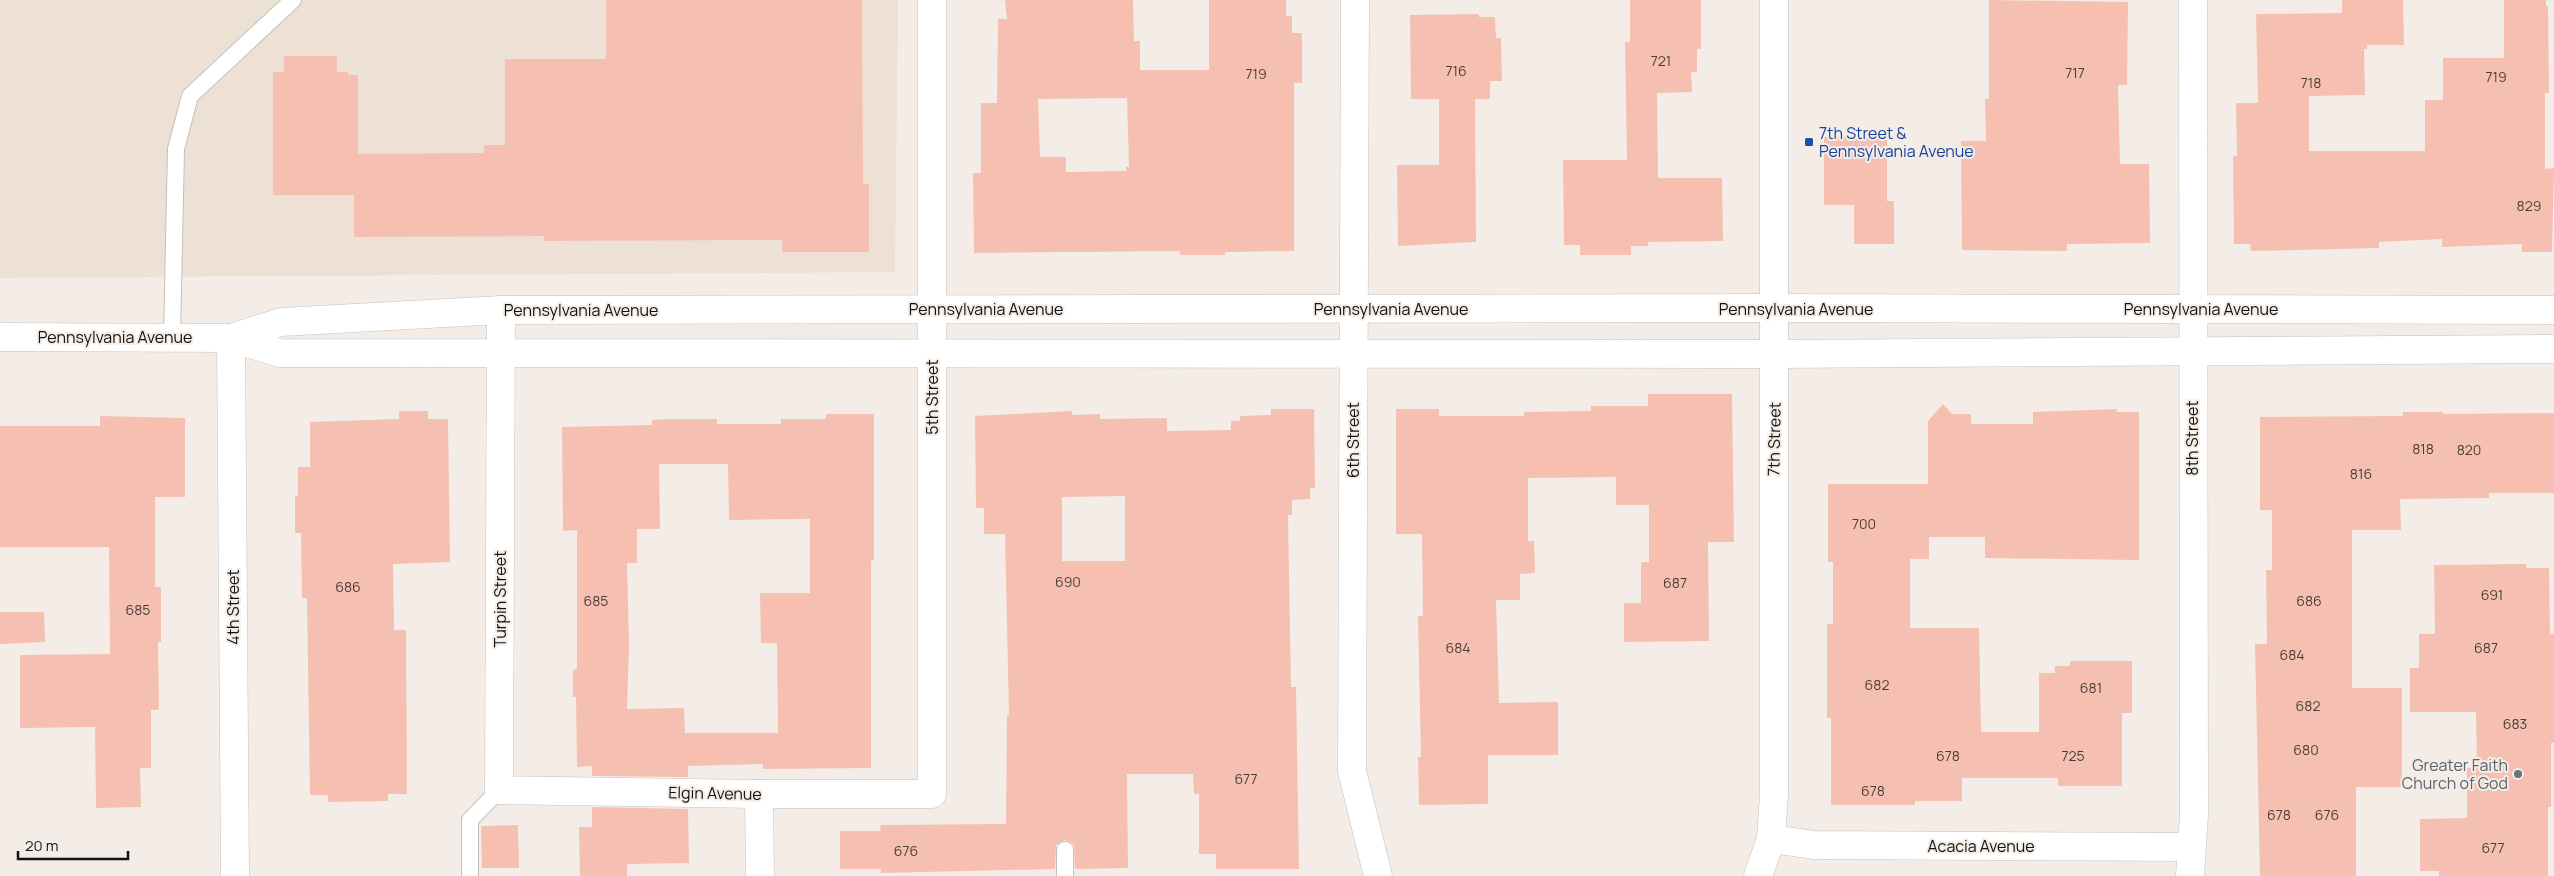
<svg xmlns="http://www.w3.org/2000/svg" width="2554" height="876" font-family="Manrope,sans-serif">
<rect width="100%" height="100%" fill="#f4ede7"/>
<polygon fill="#ede0d4" points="0,0 898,0 895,272 0,278"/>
<g fill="#f5c0b1" fill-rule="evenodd">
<polygon points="606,0 862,0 863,184 869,184 869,252 782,252 782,240 544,241 544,236 354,237 354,195 273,195 273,72 284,72 284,56 337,56 337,72 348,72 348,75 358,75 358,154 484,153 484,145 505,145 505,59 606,59"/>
<path d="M1005,0H1133L1134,41H1140V70H1209V0H1286V16H1292V33H1302V83H1294V251L1225,252V255H1180V251L974,253L973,173H981V103H997L998,19H1007ZM1127,98L1129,167H1126V171L1066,172V157H1040L1038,99Z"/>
<polygon points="1630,0 1701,0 1701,49 1697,49 1697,72 1691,72 1692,92 1657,93 1658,178 1722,178 1723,241 1648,242 1648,246 1631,246 1631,255 1580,255 1580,245 1564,245 1563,160 1627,160 1625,42 1630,42"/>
<polygon points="1989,0 2128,2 2127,85 2118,85 2120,164 2149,164 2150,243 2067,244 2067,251 1962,250 1961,141 1986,141 1985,99 1989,99"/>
<polygon points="2342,0 2403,0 2404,45 2367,45 2367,49 2364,49 2365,95 2309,96 2309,151 2425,151 2425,100 2443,100 2443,58 2504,58 2504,0 2546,0 2546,6 2548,6 2549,93 2545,93 2545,169 2554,168 2552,252 2522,252 2522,244 2442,247 2442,239 2379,242 2379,248 2251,251 2250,244 2234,244 2233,156 2237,156 2236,103 2258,103 2256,14 2342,13"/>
<polygon points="1479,14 1479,17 1495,17 1496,38 1501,38 1502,81 1490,81 1490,99 1475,99 1476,242 1398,246 1397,165 1439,165 1439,99 1411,99 1410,15"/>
<polygon points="1887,136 1887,201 1894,201 1894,244 1854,244 1854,205 1824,205 1824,137"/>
<polygon points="1648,394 1732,394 1734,542 1708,542 1709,641 1624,642 1624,603 1641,603 1641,562 1649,562 1649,505 1616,505 1616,477 1528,478 1528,541 1534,541 1535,573 1520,574 1520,600 1496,600 1499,703 1558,702 1558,755 1488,755 1488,804 1419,805 1418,757 1421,757 1418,616 1423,616 1422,534 1396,534 1396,409 1439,409 1439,416 1524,416 1524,412 1591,411 1591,406 1648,406"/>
<polygon points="1943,404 1952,414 1971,414 1971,424 2033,424 2033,412 2117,409 2117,412 2139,412 2139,560 1985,558 1985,537 1929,537 1929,559 1910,559 1910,628 1979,628 1981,732 2039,732 2039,673 2055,673 2055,666 2070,666 2070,661 2132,661 2132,713 2122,713 2122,786 2058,786 2058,778 1962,778 1962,801 1915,801 1915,805 1831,805 1831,718 1827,718 1827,624 1833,624 1833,562 1828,562 1828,484 1928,484 1928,421"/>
<path d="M1271,409H1314L1315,488H1310V499L1292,500V515H1288L1291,687H1296L1299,869H1216V854H1199V794H1194L1193,774H1127L1128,868L1075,869L1074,845L1065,840L1056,845L1055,869L881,873V869H840V831H881L880,825L1006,824L1007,715H1009L1005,534H984V508H976L975,416L1072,411V415L1100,414V419L1167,418V431L1231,430V421H1240V416L1271,415ZM1125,496V561H1062V497Z"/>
<polygon points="399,411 428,411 428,419 448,419 450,562 393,564 394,630 406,630 407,794 388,794 388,801 328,802 328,795 310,795 307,598 302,598 301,533 295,533 295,496 298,496 298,467 310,467 310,422 399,419"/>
<polygon points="2403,412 2443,412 2443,414 2554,413 2554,493 2489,493 2489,498 2400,499 2401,530 2352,530 2352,688 2402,688 2402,787 2356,787 2356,876 2260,876 2255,644 2267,644 2266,570 2272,570 2272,510 2260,510 2260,417 2403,416"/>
<path d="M826,414H874V560L871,561V768L763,769V764L688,766V777L592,776V766L577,767L576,697H573V670L577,669V530L563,531L562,427L652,425V420L671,419H717V424H781V419H826ZM659,464H728L729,520L810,519V593H760L761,643H777L778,733H685L684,708L627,709L629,646L627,563H637V529H660Z"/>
<polygon points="100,416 185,418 185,497 155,497 155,587 161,587 161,642 158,642 159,710 151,710 151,768 140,768 141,807 96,808 95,727 20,728 20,655 110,654 109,547 0,547 0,426 100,426"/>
<polygon points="2526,564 2526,568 2549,568 2550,634 2554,634 2554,743 2551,743 2551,807 2548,807 2548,876 2439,876 2439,871 2420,871 2420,819 2467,818 2467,768 2477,768 2476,712 2410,712 2410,668 2419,668 2419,634 2435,634 2434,565"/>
<polygon points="0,612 44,612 45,642 0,644"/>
<polygon points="592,807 688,809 689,863 627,864 627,876 580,876 579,827 592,827"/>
<polygon points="518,825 519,868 482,868 481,826"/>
</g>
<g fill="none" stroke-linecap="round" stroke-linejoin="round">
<g stroke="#c6c0ba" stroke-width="18">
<g id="lane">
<polyline points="172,337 176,149 190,96 293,0"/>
<polyline points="1065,850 1065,876"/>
<polyline points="470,876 470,820 499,790"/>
</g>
</g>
<g stroke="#c6c0ba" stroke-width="29">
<g id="street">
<polyline points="1355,0 1352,771 1378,876"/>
<polyline points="501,310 499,790 759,794 932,794 932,0"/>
<polyline points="0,337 231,338 280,353 1775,354"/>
<polyline points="231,338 281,322 501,310 1775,308"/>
<polyline points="231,338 235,876"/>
<polyline points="759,794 760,876"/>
<polyline points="1771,839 1814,845 2191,847"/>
<polyline points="2190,876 2194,815 2193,0"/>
</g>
</g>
<g stroke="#c6c0ba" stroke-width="29">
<g id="secondary">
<polyline points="1775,308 2554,310"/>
<polyline points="1775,354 2554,349"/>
<polyline points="1758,876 1771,839 1774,794 1774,0"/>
</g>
</g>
<use href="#lane" stroke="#fff" stroke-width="16"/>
<use href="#street" stroke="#fff" stroke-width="28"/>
<use href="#secondary" stroke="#fff" stroke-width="28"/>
</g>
<rect fill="#1a4fb4" stroke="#f4ede7" stroke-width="2" x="1804" y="137" width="10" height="10" rx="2.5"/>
<circle fill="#6b7280" stroke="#f4ede7" stroke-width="2" cx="2518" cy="774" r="5"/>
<g text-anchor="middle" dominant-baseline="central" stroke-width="4" stroke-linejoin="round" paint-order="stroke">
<g font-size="14" fill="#4c3e38">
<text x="1661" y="60">721</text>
<text x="1456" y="70">716</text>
<text x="2075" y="72">717</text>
<text x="1256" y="73">719</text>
<text x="2496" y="76">719</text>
<text x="2311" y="82">718</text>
<text x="2529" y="205">829</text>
<text x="2423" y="448">818</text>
<text x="2469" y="449">820</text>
<text x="2361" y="473">816</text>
<text x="1864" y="523">700</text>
<text x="1068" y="581">690</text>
<text x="1675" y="582">687</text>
<text x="348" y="586">686</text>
<text x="2492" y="594">691</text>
<text x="596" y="600">685</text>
<text x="2309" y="600">686</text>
<text x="138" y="609">685</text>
<text x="1458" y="647">684</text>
<text x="2486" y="647">687</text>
<text x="2292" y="654">684</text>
<text x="1877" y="684">682</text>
<text x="2091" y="687">681</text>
<text x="2308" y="705">682</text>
<text x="2515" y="723">683</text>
<text x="2306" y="749">680</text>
<text x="1948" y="755">678</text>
<text x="2073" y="755">725</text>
<text x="1246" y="778">677</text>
<text x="1873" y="790">678</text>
<text x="2279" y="814">678</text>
<text x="2327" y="814">676</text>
<text x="2493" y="847">677</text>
<text x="906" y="850">676</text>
</g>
<g font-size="16" fill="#164399" stroke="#f4ede7" text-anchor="start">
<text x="1819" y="133">7th Street &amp;<tspan x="1819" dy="18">Pennsylvania Avenue</tspan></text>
</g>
<g font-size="16" fill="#141210" stroke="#f4ede7">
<text x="986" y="309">Pennsylvania Avenue</text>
<text x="1391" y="309">Pennsylvania Avenue</text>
<text x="1796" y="309">Pennsylvania Avenue</text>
<text x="2201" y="309">Pennsylvania Avenue</text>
<text x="581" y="310">Pennsylvania Avenue</text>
<text x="115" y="337">Pennsylvania Avenue</text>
<text transform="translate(932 397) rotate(-90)">5th Street</text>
<text transform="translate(2192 438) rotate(-90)">8th Street</text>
<text transform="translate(1774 439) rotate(-89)">7th Street</text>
<text transform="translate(1353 440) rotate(-90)">6th Street</text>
<text transform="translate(500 599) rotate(-90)">Turpin Street</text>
<text transform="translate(233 607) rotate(-90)">4th Street</text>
<text transform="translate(715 793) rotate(1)">Elgin Avenue</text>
<text x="1981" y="846">Acacia Avenue</text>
</g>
<g font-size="16" fill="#5b616d" stroke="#f4ede7" text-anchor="end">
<text x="2508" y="765">Greater Faith<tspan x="2508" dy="18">Church of God</tspan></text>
</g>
</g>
<path d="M18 851v8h110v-8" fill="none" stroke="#141210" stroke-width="2.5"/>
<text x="25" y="851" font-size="15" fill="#141210" stroke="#f4ede7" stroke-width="4" paint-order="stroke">20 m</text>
</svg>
